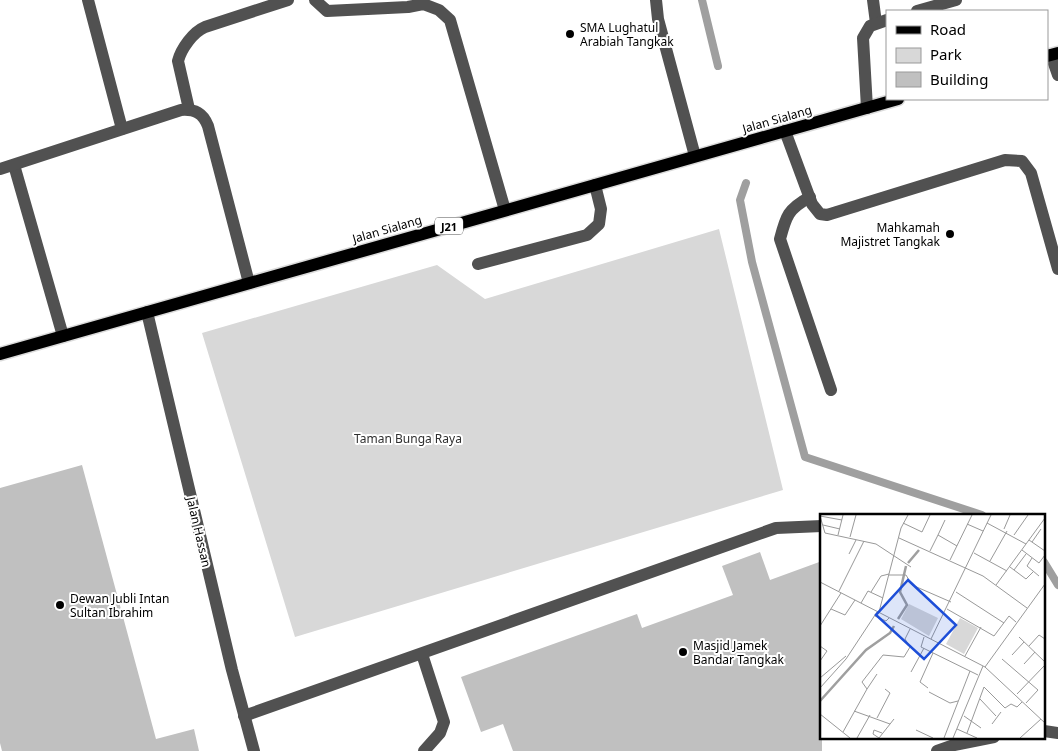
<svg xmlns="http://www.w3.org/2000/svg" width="1058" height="751" font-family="'Noto Sans',sans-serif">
<rect width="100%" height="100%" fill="#fff"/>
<polygon fill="#d8d8d8" points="719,229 783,490 295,637 202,333 437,265 485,299"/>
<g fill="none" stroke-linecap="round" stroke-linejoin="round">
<g stroke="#9f9f9f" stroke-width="8">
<polyline points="702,0 718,66"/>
<polyline points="746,183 740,200 752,262 805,457 982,515"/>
<polyline points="1044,562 1058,585"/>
</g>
</g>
<g fill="#c0c0c0">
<polygon points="82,465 156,739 194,729 199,751 2,751 0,743 0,488"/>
<polygon points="760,552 770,580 822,561 822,751 513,751 503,724 481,732 461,677 637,614 642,628 733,595 722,566"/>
</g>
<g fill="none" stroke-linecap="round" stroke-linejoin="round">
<g stroke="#dbdbdb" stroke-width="15">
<g id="major">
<polyline points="1047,56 1058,53"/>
<polyline points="0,354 898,99"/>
</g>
</g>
<g stroke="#515151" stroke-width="12">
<polyline points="88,0 122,129"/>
<polyline points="315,0 327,11 408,7 423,4 439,10 450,20 505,210"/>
<polyline points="656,0 658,19 695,156"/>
<polyline points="873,0 876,23"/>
<polyline points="917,11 956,0"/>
<polyline points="1051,55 1058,75"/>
<polyline points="867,108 863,38 870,26 887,20"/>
<path d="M189,109L178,61C181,49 193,32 205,27L288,0"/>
<polyline points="785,131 812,204 820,214 827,215 1005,160 1022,161 1031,173 1058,269"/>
<polyline points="14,165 63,336"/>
<path d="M0,169L181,110C195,109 203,113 208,126L249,283"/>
<path d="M810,197C788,209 786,216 780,239L831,390"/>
<polyline points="478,264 587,235 599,224 601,209 595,185"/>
<polyline points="147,312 232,670 254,751"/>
<polyline points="422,654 444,722 440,733 424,751"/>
<polyline points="244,716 776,528 822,526"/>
<polyline points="1044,731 1058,733"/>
<polyline points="937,751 954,745 994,737"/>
</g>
<use href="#major" stroke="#000" stroke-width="12"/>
</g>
<g fill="#000" stroke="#fff" stroke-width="2">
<circle cx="570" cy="34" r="5"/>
<circle cx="950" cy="234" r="5"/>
<circle cx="60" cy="605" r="5"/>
<circle cx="683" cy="652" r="5"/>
</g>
<g text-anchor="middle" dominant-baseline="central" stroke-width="4" stroke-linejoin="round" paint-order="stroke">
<rect fill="#fff" stroke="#4c4c4c" stroke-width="1" x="435" y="217.5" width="28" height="17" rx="4"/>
<g font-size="11" font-weight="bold" fill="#000">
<text x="449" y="226">J21</text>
</g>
<g font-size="12" fill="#000" stroke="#fff" text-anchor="start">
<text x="580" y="27">SMA Lughatul<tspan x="580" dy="14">Arabiah Tangkak</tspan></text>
<text x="940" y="227" text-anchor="end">Mahkamah<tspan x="940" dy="14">Majistret Tangkak</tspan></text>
<text x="70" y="598">Dewan Jubli Intan<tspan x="70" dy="14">Sultan Ibrahim</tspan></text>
<text x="693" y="645">Masjid Jamek<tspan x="693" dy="14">Bandar Tangkak</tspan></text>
</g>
<g font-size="12" fill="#000" stroke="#fff">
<text transform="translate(777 119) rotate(-16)">Jalan Sialang</text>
<text transform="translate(387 229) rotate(-16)">Jalan Sialang</text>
<text transform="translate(199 532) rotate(77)">Jalan Hassan</text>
</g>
<g font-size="12" fill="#2f2f2f" stroke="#fff">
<text x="408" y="438">Taman Bunga Raya</text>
</g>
</g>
<g transform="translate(820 514)">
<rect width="225" height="225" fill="#fff"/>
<path d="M89,90L118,104L109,122L81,105ZM140,104L158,114L144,140L126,130Z" fill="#d8d8d8"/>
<path fill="none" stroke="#9f9f9f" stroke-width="2.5" d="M88,49L99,36M78,105L87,91L80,78L86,52M0,187L46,136L70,119L74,112"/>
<path fill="none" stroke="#999" stroke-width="1" d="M0,2L22,6M0,2L5,19M83,9L102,18L110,1M167,9L206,30M147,10L163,17M3,11L20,15M184,15L190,1M5,19L56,30L91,53M18,21L23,1M118,21L125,6M194,21L208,1M30,23L36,1M79,24L163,62L207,94M209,26L225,37M212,28L221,15M202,36L219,49L225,41M110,37L118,21L137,32M154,39L187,57M29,40L36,26M212,44L207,52L219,62M130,46L152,1M170,47L187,17M190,53L206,65L213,58M194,56L206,40M69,61H86L92,71L131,88M0,68L165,153L225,209M176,71L225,4M19,77L44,27M51,78L61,62L69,60M136,78L184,109M41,89L48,77L63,84M11,95L25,101L35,86M127,95L174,122L189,102L196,108M59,98L81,14L88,1M55,102L66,107L69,104M0,112L21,79M104,123L101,133L158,161M199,123L225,148M111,125L171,1M0,132L7,137L0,147M209,132L219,121L225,125M192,141L204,128M145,142L161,113M182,145L218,176L206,189M204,150L215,138M165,153L225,70M91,158L104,134M0,164L26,142M0,174L26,145L57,98M108,174L100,168L113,139M47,175L57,160M109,178L130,189L138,187M197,180L225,151M160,185L176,202M34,197L70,210M0,200L30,224M144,202L161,214M57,204L70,179L65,175M172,210L181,198M137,215L157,224M96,216L113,224M23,218L47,175L42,168L63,141L84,143L90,133L85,125L90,115M147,219L164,173L185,194L191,190L197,193L202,188M37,224L50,201M59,224L74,205M59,224L53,220L54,216L62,219M124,224L150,157M133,224L163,152M200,224L221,205"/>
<path fill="#1d4ed8" fill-opacity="0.15" stroke="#1d4ed8" stroke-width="2.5" d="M88,66L136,111L104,145L56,101Z"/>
<rect width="225" height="225" fill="none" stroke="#000" stroke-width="2.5"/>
</g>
<rect x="886" y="10" width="162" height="90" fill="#ffffff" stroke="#999999"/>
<rect x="896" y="26" width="25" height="8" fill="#000000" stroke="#999999"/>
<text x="930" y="35" font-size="15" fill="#000000">Road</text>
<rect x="896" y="48" width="25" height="15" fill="#d8d8d8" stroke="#999999"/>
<text x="930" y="60" font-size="15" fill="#000000">Park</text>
<rect x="896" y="72" width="25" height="15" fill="#c0c0c0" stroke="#999999"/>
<text x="930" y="85" font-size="15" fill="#000000">Building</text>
</svg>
